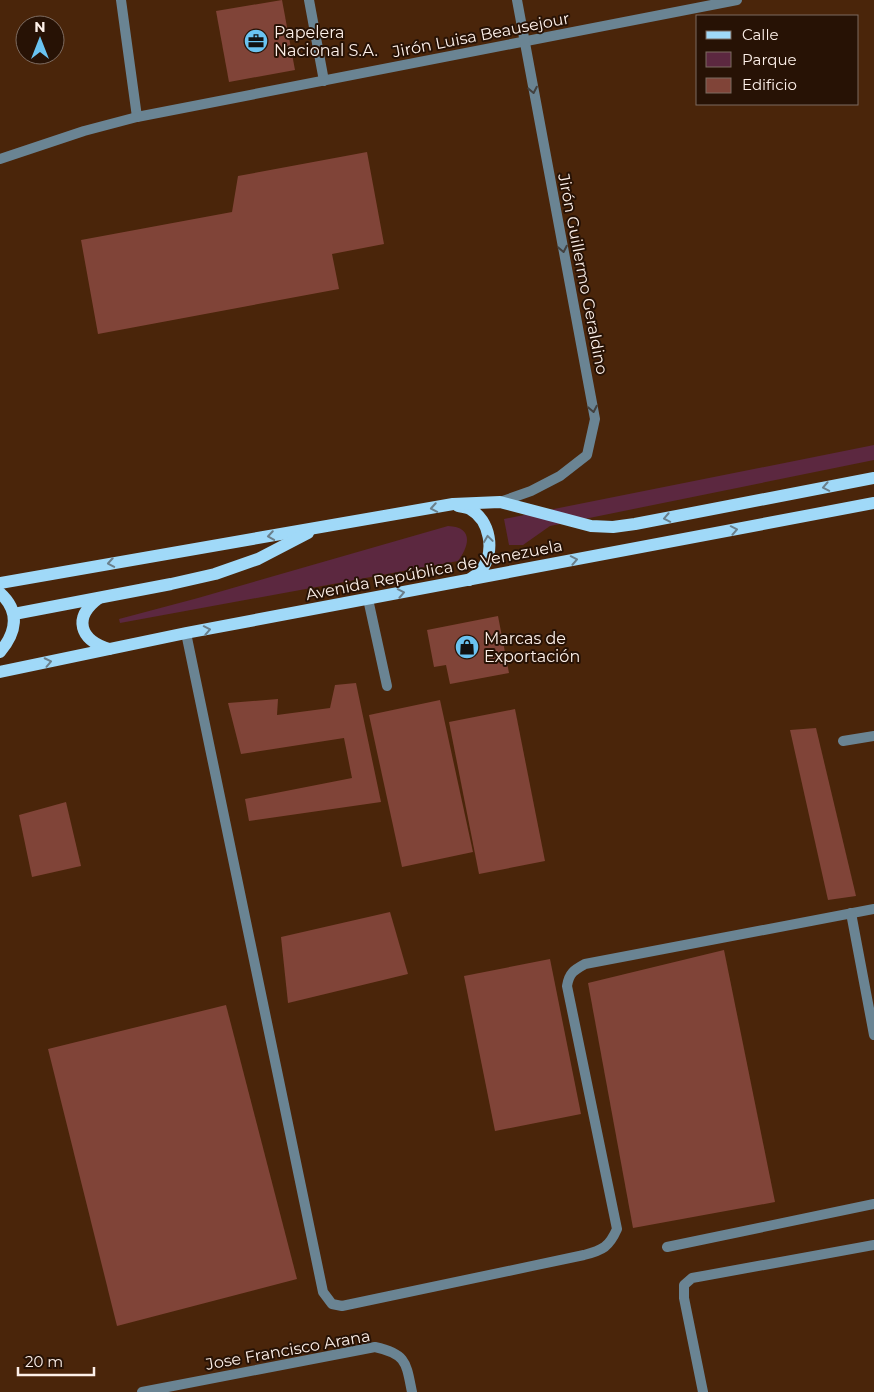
<svg xmlns="http://www.w3.org/2000/svg" width="874" height="1392" font-family="Montserrat,sans-serif">
<rect width="100%" height="100%" fill="#4a250a"/>
<g fill="#5c2840">
<polygon points="874,445 874,460 550,526 523,545 509,545 504,519"/>
<path d="M448,526C473,527 470,545 458,561L120,623L119,619L198,598Z"/>
</g>
<g fill="#804438">
<polygon points="282,0 295,70 229,82 216,11"/>
<polygon points="367,152 384,244 332,254 339,289 98,334 81,240 232,212 238,176"/>
<polygon points="498,616 509,673 450,684 446,665 434,667 427,630"/>
<polygon points="356,683 381,802 249,821 245,799 352,778 344,738 241,754 228,703 278,699 277,715 330,708 335,685"/>
<polygon points="440,700 473,852 402,867 369,715"/>
<polygon points="515,709 545,861 479,874 449,722"/>
<polygon points="816,728 856,896 828,900 790,730"/>
<polygon points="66,802 81,866 32,877 19,815"/>
<polygon points="390,912 408,974 288,1003 281,937"/>
<polygon points="724,950 775,1202 633,1228 588,983"/>
<polygon points="550,959 581,1114 495,1131 464,976"/>
<polygon points="226,1005 297,1279 117,1326 48,1049"/>
</g>
<g fill="none" stroke-linecap="round" stroke-linejoin="round">
<g stroke="#6a8493" stroke-width="10">
<polyline points="368,599 387,686"/>
<path d="M186,633L323,1292L332,1304L342,1306L584,1255C603,1250 609,1247 617,1229L567,986C569,973 574,970 585,964L874,909"/>
<polyline points="843,741 874,736"/>
<polyline points="851,913 874,1035"/>
<polyline points="667,1247 874,1204"/>
</g>
<g stroke="#6a8493" stroke-width="10">
<polyline points="121,0 137,117"/>
<polyline points="309,0 324,81"/>
<polyline points="0,159 84,131 137,117 737,0"/>
<polyline points="500,502 531,491 560,476 587,455 595,419 517,0"/>
<path d="M142,1392L375,1347C407,1354 406,1363 412,1392"/>
<polyline points="703,1392 684,1298 684,1285 692,1278 874,1245"/>
</g>
<g stroke="#a0d9f8" stroke-width="12">
<path d="M458,506C462,507 467,507 470,509C490,520 496,552 481,570C478,574 473,577 469,580"/>
<polyline points="0,583 453,504 500,502 591,526 613,527 635,524 874,478"/>
<path d="M0,593C21,612 16,633 0,652"/>
<path d="M99,598C72,618 80,640 109,649"/>
<polyline points="14,614 171,584 215,574 258,559 308,533"/>
<polyline points="0,672 186,633 874,503"/>
</g>
</g>
<defs><path id="oneway-chevron" d="M-2-3.5L2.5 0L-2 3.5" fill="none" stroke-width="1.6" stroke-linecap="round" stroke-linejoin="round" transform="scale(1.25)"/></defs>
<g stroke="#42403e">
<use href="#oneway-chevron" transform="translate(533 90) rotate(79)"/>
<use href="#oneway-chevron" transform="translate(563 249) rotate(79)"/>
<use href="#oneway-chevron" transform="translate(593 409) rotate(79)"/>
</g>
<g stroke="#6a7f8b">
<use href="#oneway-chevron" transform="translate(826 487) rotate(169)"/>
<use href="#oneway-chevron" transform="translate(434 508) rotate(170)"/>
<use href="#oneway-chevron" transform="translate(667 518) rotate(169)"/>
<use href="#oneway-chevron" transform="translate(734 530) rotate(-11)"/>
<use href="#oneway-chevron" transform="translate(271 536) rotate(171)"/>
<use href="#oneway-chevron" transform="translate(488 539) rotate(-98)"/>
<use href="#oneway-chevron" transform="translate(574 560) rotate(-11)"/>
<use href="#oneway-chevron" transform="translate(111 563) rotate(170)"/>
<use href="#oneway-chevron" transform="translate(401 593) rotate(-11)"/>
<use href="#oneway-chevron" transform="translate(207 630) rotate(-11)"/>
<use href="#oneway-chevron" transform="translate(48 662) rotate(-12)"/>
</g>
<defs>
<g id="office-disc" transform="scale(1.25)"><circle r="9.5" fill="#6ac3f1" stroke="#271205"/><path d="M-6-3h4V-5.5h4V-3h4V5H-6ZM-1-4.5V-3h2v-1.5ZM-6 0V1H6V0Z" fill="#111"/></g>
<g id="shop-disc" transform="scale(1.25)"><circle r="9.5" fill="#6ac3f1" stroke="#271205"/><path d="M-5-2.5h2.3a2.7 3.5 0 0 1 5.4 0H5L5.5 6h-11ZM-1.5-2.5h3a1.5 2.3 0 0 0-3 0Z" fill="#111"/></g>
</defs>
<g fill-rule="evenodd">
<use href="#office-disc" x="256" y="41"/>
<use href="#shop-disc" x="467" y="647"/>
</g>
<g text-anchor="middle" dominant-baseline="central" stroke-width="4" stroke-linejoin="round" paint-order="stroke">
<g font-size="16" fill="#fdf0e9" stroke="#271205" text-anchor="start">
<text x="274" y="32">Papelera<tspan x="274" dy="18">Nacional S.A.</tspan></text>
<text x="484" y="638">Marcas de<tspan x="484" dy="18">Exportación</tspan></text>
</g>
<g font-size="16" fill="#fdf0e9" stroke="#271205">
<text transform="translate(481 35) rotate(-11)">Jirón Luisa Beausejour</text>
<text transform="translate(583 274) rotate(79)">Jirón Guillermo Geraldino</text>
<text transform="translate(434 570) rotate(-11)">Avenida República de Venezuela</text>
<text transform="translate(288 1350) rotate(-10)">Jose Francisco Arana</text>
</g>
</g>
<rect x="696" y="15" width="162" height="90" fill="#271205" stroke="#7d6b60"/>
<rect x="706" y="31" width="25" height="8" fill="#a0d9f8" stroke="#7d6b60"/>
<text x="742" y="40" font-size="15" fill="#fdf0e9">Calle</text>
<rect x="706" y="52" width="25" height="15" fill="#5c2840" stroke="#7d6b60"/>
<text x="742" y="65" font-size="15" fill="#fdf0e9">Parque</text>
<rect x="706" y="78" width="25" height="15" fill="#804438" stroke="#7d6b60"/>
<text x="742" y="90" font-size="15" fill="#fdf0e9">Edificio</text>
<g transform="translate(40 40)"><circle r="24" fill="#271205" stroke="#7d6b60"/>
<path d="M0-4L9 19L0 12L-9 19Z" fill="#6ac3f1"/>
<text y="-8" font-size="14" font-weight="bold" text-anchor="middle" fill="#fdf0e9">N</text>
</g>
<path d="M18 1367v8h76v-8" fill="none" stroke="#fdf0e9" stroke-width="2.5"/>
<text x="25" y="1367" font-size="15" fill="#fdf0e9" stroke="#271205" stroke-width="4" paint-order="stroke">20 m</text>
</svg>
